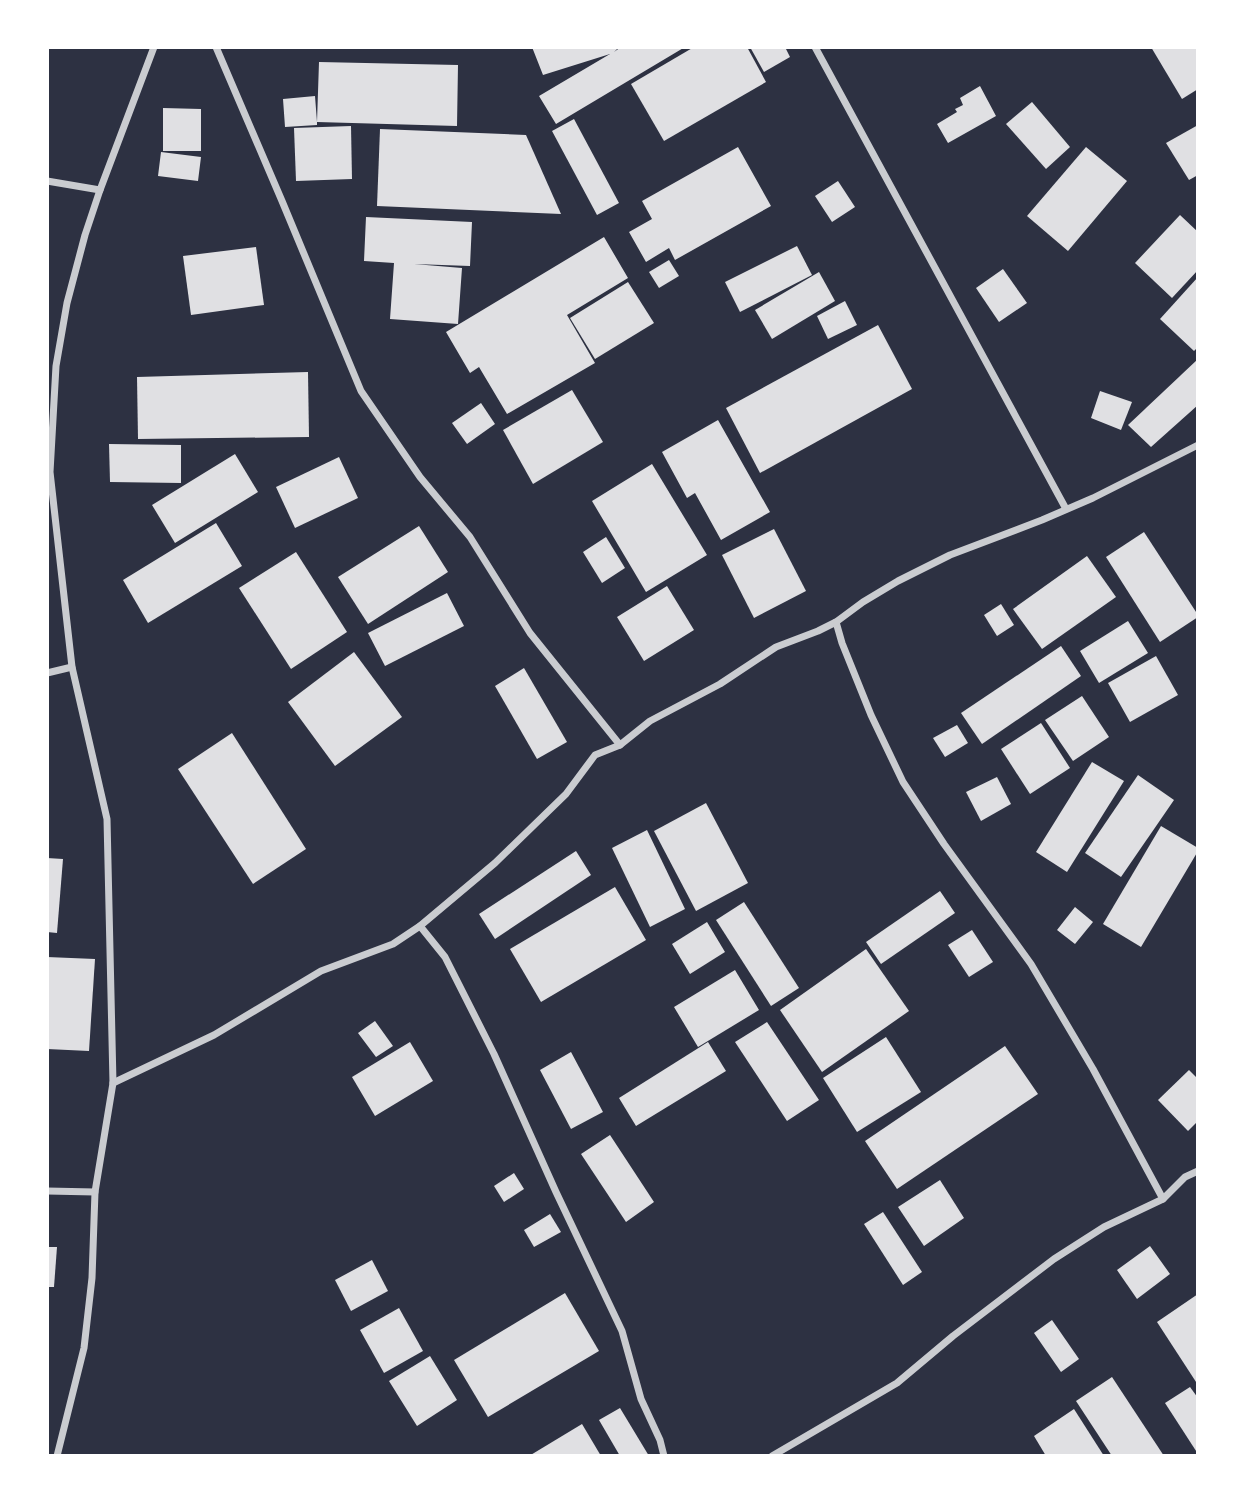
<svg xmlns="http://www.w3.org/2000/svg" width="1245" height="1503" font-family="'Archivo Narrow',sans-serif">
<rect width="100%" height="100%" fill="#2d3142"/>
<g fill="#e0e0e3">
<polygon points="532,47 619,47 614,52 621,47 685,47 556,124 539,96 610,54 543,75"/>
<polygon points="694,47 747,47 766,82 664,141 631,84"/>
<polygon points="750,47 785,47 790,57 764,72"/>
<polygon points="1151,47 1198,47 1198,89 1182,99"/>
<polygon points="319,62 458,65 457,126 317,122 317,125 285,127 283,99 315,96 317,122"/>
<polygon points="980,86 996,116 948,143 937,124 957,112 955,109 963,105 960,98"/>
<polygon points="1032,102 1070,147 1046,169 1006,124"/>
<polygon points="163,108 201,109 201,151 163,151"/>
<polygon points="574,119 619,203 597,215 552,131"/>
<polygon points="1198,125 1198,175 1189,180 1166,143"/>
<polygon points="351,126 352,179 296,181 294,128"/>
<polygon points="380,129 526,135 561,214 377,206"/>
<polygon points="738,147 771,206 675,260 669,248 646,262 629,232 652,219 642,201"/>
<polygon points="1086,147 1127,181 1068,251 1027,216"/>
<polygon points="161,152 201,157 198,181 158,176"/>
<polygon points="838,181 855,207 832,222 815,196"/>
<polygon points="1180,215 1198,232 1198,270 1172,298 1135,263"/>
<polygon points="366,217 472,222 470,266 414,264 462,268 458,324 390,319 394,263 364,261"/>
<polygon points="604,237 628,278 567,315 595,363 507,414 479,367 470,373 446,332"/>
<polygon points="797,246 812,275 740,312 725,282"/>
<polygon points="256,247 264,305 191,315 183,256"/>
<polygon points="669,260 679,276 659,288 649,272"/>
<polygon points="1003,269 1027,303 999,322 976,288"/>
<polygon points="819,272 835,301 772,339 755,310"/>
<polygon points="1198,277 1198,347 1194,351 1160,319"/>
<polygon points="628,282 654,323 595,359 570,318"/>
<polygon points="845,301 857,325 828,339 817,316"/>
<polygon points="878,325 912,389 760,473 726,408"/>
<polygon points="1198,359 1198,405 1151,447 1128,425"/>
<polygon points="308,372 309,437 138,439 137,377"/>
<polygon points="572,390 603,442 533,484 503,430"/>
<polygon points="1100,391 1132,402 1121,430 1091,418"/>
<polygon points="481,403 495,424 467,444 452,423"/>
<polygon points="718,420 770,512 721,540 695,493 687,498 662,452"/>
<polygon points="109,444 181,445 181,483 110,482"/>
<polygon points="235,454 258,492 175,543 152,505"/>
<polygon points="339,457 358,498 295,528 276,487"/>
<polygon points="652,464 707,555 646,592 592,501"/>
<polygon points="216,523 242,566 148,623 123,580"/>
<polygon points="419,526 448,572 368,624 338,577"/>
<polygon points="774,529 806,591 754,618 722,555"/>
<polygon points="1144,532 1198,615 1198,617 1160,642 1106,557"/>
<polygon points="606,537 625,568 602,583 583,552"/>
<polygon points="296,552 347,632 291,669 239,588"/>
<polygon points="1087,556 1116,597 1042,649 1013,609"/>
<polygon points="667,586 694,630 644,661 617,617"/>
<polygon points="447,593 464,626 385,666 368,633"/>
<polygon points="1001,604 1014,625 997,636 984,615"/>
<polygon points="1128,621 1148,653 1099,683 1080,651"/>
<polygon points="1061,646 1081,676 982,744 961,713"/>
<polygon points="354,652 402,717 335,766 288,702"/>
<polygon points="1156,656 1178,695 1130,722 1108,683"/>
<polygon points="524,668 567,742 537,759 495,686"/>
<polygon points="1082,696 1109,737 1073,761 1045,720"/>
<polygon points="1041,723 1070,768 1030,794 1001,749"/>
<polygon points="957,725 968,743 945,757 933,738"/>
<polygon points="232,733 306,849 253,884 178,769"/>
<polygon points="1092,762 1124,781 1067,872 1036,852"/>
<polygon points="1138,775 1174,800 1121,877 1085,853"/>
<polygon points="997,777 1011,804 981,821 966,792"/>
<polygon points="706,803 748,883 696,911 654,831"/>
<polygon points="1161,826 1198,848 1198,851 1141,947 1103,924"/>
<polygon points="647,830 685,909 650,927 612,848"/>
<polygon points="576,851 591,875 495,939 479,914"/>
<polygon points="47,858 63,859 57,933 47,932"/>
<polygon points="615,887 646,940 541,1002 510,949"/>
<polygon points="940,891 955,913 881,964 866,942"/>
<polygon points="744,902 799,988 771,1006 716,920"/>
<polygon points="1075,907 1093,922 1075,944 1057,930"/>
<polygon points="707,922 725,952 690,974 672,944"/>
<polygon points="972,930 993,962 969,977 948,945"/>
<polygon points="866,949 909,1011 822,1072 780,1010"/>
<polygon points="47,957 95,959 89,1051 47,1049"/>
<polygon points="735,970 759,1010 698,1047 674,1007"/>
<polygon points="375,1021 393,1046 376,1057 358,1033"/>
<polygon points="767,1022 819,1100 787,1121 735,1042"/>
<polygon points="886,1037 921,1092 857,1132 823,1078"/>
<polygon points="410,1042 433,1081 375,1116 352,1077"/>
<polygon points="708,1042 726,1071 636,1126 619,1098"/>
<polygon points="1005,1046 1038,1094 897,1189 865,1141"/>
<polygon points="571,1052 603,1112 571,1129 540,1070"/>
<polygon points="1189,1070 1198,1079 1198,1121 1188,1131 1158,1100"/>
<polygon points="610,1135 654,1202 626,1222 581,1154"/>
<polygon points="514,1173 524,1189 504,1202 494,1186"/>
<polygon points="940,1180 964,1218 924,1246 898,1207"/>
<polygon points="883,1212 922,1272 903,1285 864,1224"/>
<polygon points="550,1214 561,1232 534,1247 524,1230"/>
<polygon points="1150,1246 1170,1274 1137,1299 1117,1270"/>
<polygon points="47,1247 57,1247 54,1287 47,1287"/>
<polygon points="372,1260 388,1291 351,1311 335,1280"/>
<polygon points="565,1293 599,1351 488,1417 454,1360"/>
<polygon points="1198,1294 1198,1385 1157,1322"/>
<polygon points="399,1308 423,1351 384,1373 360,1330"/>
<polygon points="1052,1320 1079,1359 1061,1372 1034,1333"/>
<polygon points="430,1356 457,1400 417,1426 389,1381"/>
<polygon points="1112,1377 1164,1456 1112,1456 1076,1401"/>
<polygon points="1190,1387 1198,1398 1198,1454 1165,1403"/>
<polygon points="620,1408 649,1456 620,1456 599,1420"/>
<polygon points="1074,1409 1104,1456 1046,1456 1034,1436"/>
<polygon points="582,1424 601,1456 529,1456"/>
</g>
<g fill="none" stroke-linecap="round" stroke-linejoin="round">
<g stroke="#caccd0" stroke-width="7">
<polyline points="216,47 282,201 361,391 420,477 470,537 530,633 620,745"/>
<polyline points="815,47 1066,509"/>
<polyline points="47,181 100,190"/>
<polyline points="836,622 842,643 871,715 903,782 944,844 1031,964 1093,1069 1163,1199"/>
<polyline points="47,673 72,667"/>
<polyline points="420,926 445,957 494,1054 556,1192 622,1331 641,1399 660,1440 664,1456"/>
<polyline points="113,1083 214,1035 321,971 393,944 420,926 495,863 566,794 595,755 620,745 650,721 720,684 776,647 818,631 836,622 863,602 898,581 950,555 1042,520 1093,498 1198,445"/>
<polyline points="47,1191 95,1192"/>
<polyline points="57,1456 84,1348 92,1278 95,1192 113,1083 107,819 72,667 50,472 56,366 67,303 85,235 100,190 154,47"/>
<polyline points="772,1456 897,1383 953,1336 1054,1259 1104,1227 1163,1199 1185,1177 1198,1171"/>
</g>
</g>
<rect width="1245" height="1503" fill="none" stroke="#ffffff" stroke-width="98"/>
</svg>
